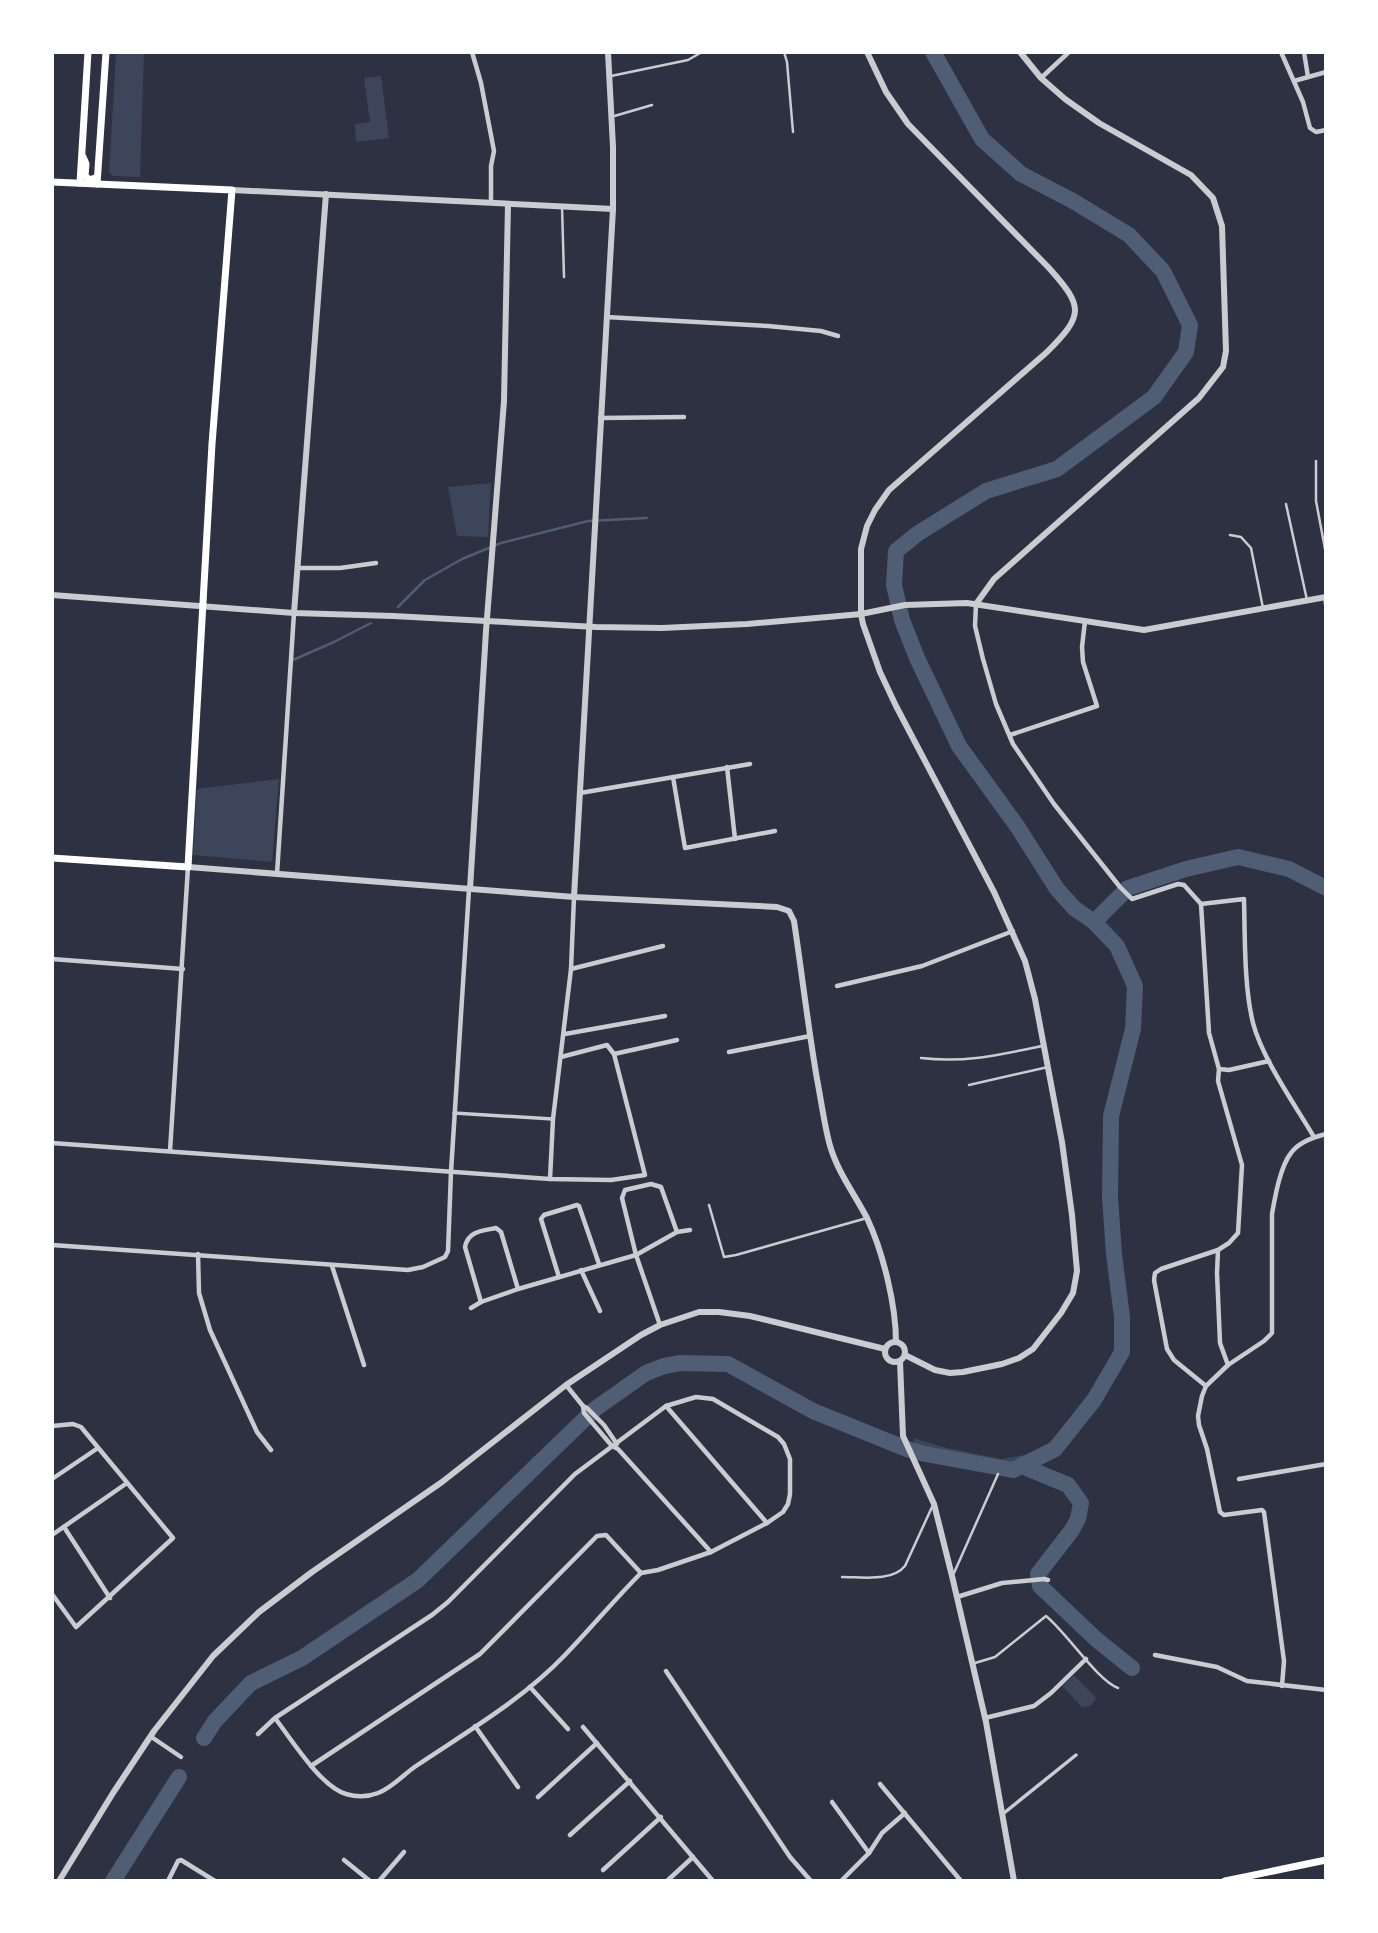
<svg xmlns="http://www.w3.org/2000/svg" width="1378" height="1933" font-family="Manrope,sans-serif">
<rect width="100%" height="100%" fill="#2d3142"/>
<g fill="#3c4559">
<polygon points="116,53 144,53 140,177 113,176 109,173"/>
<polygon points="381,76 389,138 356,142 355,124 370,122 364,78"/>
<polygon points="491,483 488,537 457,536 448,487"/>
<polygon points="279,779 272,862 193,855 197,789"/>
<path d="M913,1438L947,1448L1001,1459L1030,1454L1031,1458C993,1475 953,1454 915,1444Z"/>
<polygon points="1074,1675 1096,1698 1091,1706 1082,1707 1062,1686"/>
</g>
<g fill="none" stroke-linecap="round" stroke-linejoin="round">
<g stroke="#4f5d75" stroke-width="2.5">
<polyline points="398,607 425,580 462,559 501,543 588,521 647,518"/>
<polyline points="293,660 334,642 371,623"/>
</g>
<g stroke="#4f5d75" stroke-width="16">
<polyline points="1094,922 1128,888 1186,869 1238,857 1289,869 1326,888"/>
<polyline points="1022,1466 1068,1485 1081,1503 1078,1519 1072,1530 1038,1574 1040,1586 1097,1640 1132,1668"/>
<polyline points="204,1738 215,1721 251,1683 302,1658 418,1580 595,1409 646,1373 664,1366 681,1363 728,1364 813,1411 907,1449 920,1453 1013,1470 1055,1449 1094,1400 1122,1352 1122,1317 1114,1254 1110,1197 1111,1116 1133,1029 1135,986 1117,946 1094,922 1074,908 1057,889 1017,826 959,746 917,658 902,620 894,585 896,551 917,534 986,491 1057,469 1154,397 1186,352 1190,325 1163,271 1129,235 1073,201 1021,174 982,139 933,52"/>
<polyline points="113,1881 179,1777"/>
</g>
<g stroke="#caccd0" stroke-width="2.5">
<polyline points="784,52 787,62 793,132"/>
<polyline points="611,76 688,60 702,52"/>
<polyline points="611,117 652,105"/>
<polyline points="562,206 564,277"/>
<polyline points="1316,461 1316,501 1326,554"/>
<polyline points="1286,504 1307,600"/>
<polyline points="1230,535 1241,537 1251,548 1263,608"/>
<polyline points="1324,597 1326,610"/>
<path d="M921,1058C965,1063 999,1055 1042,1046"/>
<polyline points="969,1085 1048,1067"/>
<polyline points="709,1205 724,1257 736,1255 867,1218"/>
<polyline points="954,1573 998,1474"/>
<path d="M842,1577C862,1577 892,1582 905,1566L932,1507"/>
<path d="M975,1663L995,1657L1046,1616C1067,1633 1097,1680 1118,1688"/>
</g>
<g stroke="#caccd0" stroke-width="3.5">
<polyline points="454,1113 553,1119"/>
<polyline points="1004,1813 1076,1755"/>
</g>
<g stroke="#caccd0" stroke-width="4.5">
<polyline points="472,52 481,83 494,151 491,166 491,203"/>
<polyline points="1281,52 1303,102 1310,128 1316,132 1326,130"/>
<polyline points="1304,52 1308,77"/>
<polyline points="1041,78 1069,52"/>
<polyline points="1294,81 1326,72"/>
<polyline points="606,317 768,326 821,331 838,336"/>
<polyline points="600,418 684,417"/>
<polyline points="298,568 340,568 376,563"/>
<polyline points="976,604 975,626 983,659 996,704 1013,744 1054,804 1120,887 1132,899 1178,884 1184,885 1201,904"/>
<polyline points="1010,735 1097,706 1083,662 1082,647 1085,621"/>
<polyline points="727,767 735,839"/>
<polyline points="673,777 685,848 775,831"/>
<polyline points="580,793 750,764"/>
<polyline points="277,874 294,613"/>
<polyline points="1201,904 1209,1033 1219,1069 1218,1081 1242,1165 1238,1233 1229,1243 1218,1250 1161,1269 1155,1273 1154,1280 1167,1349 1174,1360 1206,1386"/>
<path d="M1201,904L1244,899C1245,936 1244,987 1253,1023C1262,1058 1295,1105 1314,1137"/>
<polyline points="52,959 183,969"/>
<polyline points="571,969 663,946"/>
<polyline points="837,986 922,966 1013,931"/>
<polyline points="565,1034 665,1016"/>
<polyline points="729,1052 810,1036"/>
<polyline points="614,1054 677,1040"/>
<polyline points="1219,1069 1229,1070 1269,1061"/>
<polyline points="52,1143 550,1179 611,1180 645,1175 614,1054 607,1045 561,1057"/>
<polyline points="170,1151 188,867"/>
<polyline points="550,1179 553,1119 571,969 574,897"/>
<polyline points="52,1245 408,1270 423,1267 445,1257 448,1251 451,1172 469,889"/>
<polyline points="1218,1250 1217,1273 1220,1343 1228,1365"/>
<polyline points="198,1254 199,1293 210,1330 257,1432 271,1450"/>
<polyline points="332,1266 364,1365"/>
<polyline points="581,1270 600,1311"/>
<polyline points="559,1277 541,1219 544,1215 577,1205 579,1206 599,1264"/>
<path d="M481,1302L465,1247C468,1231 482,1231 496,1228L501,1232L518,1289"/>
<polyline points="471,1308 481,1302 518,1289 636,1255 677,1232 690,1230"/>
<polyline points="660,1325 636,1255 622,1198 625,1190 651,1184 661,1187 677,1232"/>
<polyline points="566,1385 583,1406 587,1408 604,1425 617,1444"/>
<polyline points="583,1406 584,1413 612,1446 618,1449 711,1552"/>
<polyline points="666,1406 767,1523"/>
<polyline points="52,1426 73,1424 81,1427 173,1538 76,1627 52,1594"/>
<polyline points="52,1479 98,1448"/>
<polyline points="1239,1479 1326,1464"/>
<polyline points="64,1527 110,1598"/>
<polyline points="52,1535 127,1483"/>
<polyline points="957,1597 1002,1583 1044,1579 1048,1580"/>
<polyline points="1155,1655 1217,1667 1247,1681 1326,1690"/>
<polyline points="666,1671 790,1857 811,1881"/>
<path d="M1282,1686L1284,1661L1264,1512L1262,1510L1224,1515L1220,1512L1207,1449L1199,1425L1198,1416L1202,1396L1206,1386L1228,1365L1264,1341L1272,1333V1214C1275,1197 1280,1167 1291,1153C1298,1143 1314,1137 1326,1134"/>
<polyline points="530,1687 568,1729"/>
<polyline points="985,1718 1034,1706 1051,1693 1086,1659"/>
<polyline points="475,1726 518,1787"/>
<polyline points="583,1727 713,1881"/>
<path d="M258,1734L275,1718L432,1615L448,1602L575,1474L666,1406L696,1397L713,1399L778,1437L784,1444L790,1459V1494L788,1504L783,1512L767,1523L711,1552L658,1570L641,1573C615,1599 591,1628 565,1655C522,1700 468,1731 416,1766C404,1774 392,1788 378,1793C368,1797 356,1797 346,1794C321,1787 291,1739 275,1718"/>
<polyline points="150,1736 181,1757"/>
<polyline points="311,1766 480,1654 597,1536 606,1535 641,1573"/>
<polyline points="880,1784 961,1881"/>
<polyline points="538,1797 597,1743"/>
<polyline points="832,1802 869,1853"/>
<polyline points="570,1835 630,1781"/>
<polyline points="344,1860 370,1881"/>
<polyline points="603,1870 661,1817"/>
<polyline points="168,1881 178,1861 181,1860 215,1881"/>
<polyline points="379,1881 404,1852"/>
<polyline points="667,1881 693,1857"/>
<polyline points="841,1881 869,1853 882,1833 905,1813"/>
</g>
<g stroke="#caccd0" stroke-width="6">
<path d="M867,52L886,92L908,124L1049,268C1084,307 1084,315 1047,352L889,490L875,510L867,526L861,549V614L863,624L880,672L896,706L994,892L1025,961L1035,999L1062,1142L1072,1215L1077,1271L1073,1293L1061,1313L1033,1349L1019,1358L1002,1364L963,1372L950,1373L935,1370L905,1355"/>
<polyline points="232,190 613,209"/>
<polyline points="52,595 294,613 393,616 596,627 662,628 747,624 839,616 861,614 905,605 967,603 1144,630 1326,597"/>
<polyline points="976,604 994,579 1199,398 1223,367 1226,351 1222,226 1213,198 1191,175 1099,123 1065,99 1041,78 1020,52"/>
<polyline points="294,613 326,194"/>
<path d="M188,867L574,897L777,907L789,911L794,921C802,974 808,1027 817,1079C821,1100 824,1122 829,1142C836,1170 854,1193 867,1218C883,1252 896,1305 896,1342"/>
<polyline points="470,889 486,631 504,401 508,204"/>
<polyline points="574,897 613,209 613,147 608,52"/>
<circle cx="895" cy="1352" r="10"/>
<polyline points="900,1361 903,1436 934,1504 952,1576 986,1722 1014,1881"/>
<polyline points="59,1881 113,1793 154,1731 213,1656 259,1612 312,1572 442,1482 566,1385 641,1335 660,1325 699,1312 719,1312 750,1316 885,1349"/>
</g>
<g stroke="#fff" stroke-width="7">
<polyline points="83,157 86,164 85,176 90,180 95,178"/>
<polyline points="52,182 232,190 212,444 188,867 52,858"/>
<polyline points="80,183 88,52"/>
<polyline points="97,184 106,52"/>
<polyline points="1225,1881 1326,1860"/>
</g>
</g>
<rect width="1378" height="1933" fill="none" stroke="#ffffff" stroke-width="108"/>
</svg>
